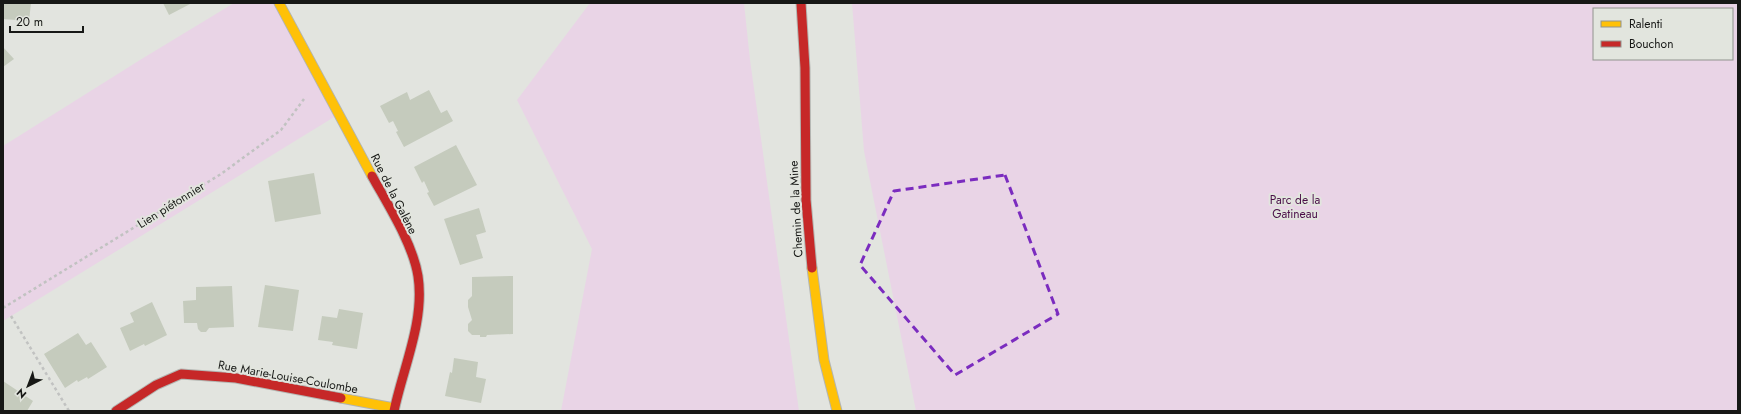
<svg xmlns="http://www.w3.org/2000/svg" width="1741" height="414" font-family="Jost,sans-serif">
<rect width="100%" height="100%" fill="#e2e4df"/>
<g fill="#e9d4e6" fill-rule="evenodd">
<polygon points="234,3 279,3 339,114 3,321 3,146 140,60"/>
<polygon points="590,3 744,3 750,60 799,411 561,411 592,249 517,100"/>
<path d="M852,3H1738V411H916L864,151ZM1594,9H1732V59H1594Z"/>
</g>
<g fill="#c5cbbd">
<polygon points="3,3 31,3 29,21 3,19"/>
<polygon points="163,3 192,3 169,15"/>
<polygon points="3,47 14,59 3,67"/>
<polygon points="429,90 441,113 447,110 453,121 404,147 396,132 398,131 393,121 389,123 380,106 407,92 410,100"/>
<polygon points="456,145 477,185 434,206 427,193 429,192 424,181 422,183 414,167"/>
<polygon points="314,173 321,214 275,222 268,181"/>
<polygon points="479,208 486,232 476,235 483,258 460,265 444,219"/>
<polygon points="513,276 513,334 487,335 486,337 480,337 480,335 472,335 468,331 468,324 472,320 468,307 468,300 472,296 472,277"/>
<polygon points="265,285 299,290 293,331 258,327"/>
<polygon points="232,286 234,327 209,328 206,332 201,332 198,329 197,323 184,323 183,301 196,300 196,287"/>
<polygon points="152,302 167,335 145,346 144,344 130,351 120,328 134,322 130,313"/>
<polygon points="339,309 363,313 357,349 332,345 333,342 318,340 322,316 337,318"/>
<polygon points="78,333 86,345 91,342 107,367 88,379 87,377 78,382 77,380 65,388 44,354"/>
<polygon points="454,358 478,362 476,377 486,379 481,403 445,396 450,372 452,373"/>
<polygon points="3,381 33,401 27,411 3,411"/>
</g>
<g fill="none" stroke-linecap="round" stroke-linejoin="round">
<g stroke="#b3b5b1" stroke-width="11">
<g id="slow">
<polyline points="279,3 372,176"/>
<polyline points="812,268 824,360 837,411"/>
<polyline points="341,398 394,408"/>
</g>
</g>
<g stroke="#b3b5b1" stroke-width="11">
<g id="jam">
<polyline points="801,3 805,68 806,200 812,268"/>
<path d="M372,176C388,205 413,244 418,276C425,321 403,368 394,411"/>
<polyline points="116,411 156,385 181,374 236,378 341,398"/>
</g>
</g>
<g stroke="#c1c2c1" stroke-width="2.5" stroke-dasharray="3 3" stroke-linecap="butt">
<polyline points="3,308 221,174 281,130 304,99"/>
<polyline points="11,316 69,411"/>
</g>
<use href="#slow" stroke="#ffc107" stroke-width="9"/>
<use href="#jam" stroke="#c62828" stroke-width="9"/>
</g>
<path fill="none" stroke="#7b2cbf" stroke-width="3" stroke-dasharray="8 5" stroke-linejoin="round" d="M1005,175L1058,314L955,375L860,265L894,191Z"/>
<g text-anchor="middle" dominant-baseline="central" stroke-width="4" stroke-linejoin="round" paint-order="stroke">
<g font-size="12" fill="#171816" stroke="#e2e5de">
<text transform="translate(394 194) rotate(63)">Rue de la Galène</text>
<text transform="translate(171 205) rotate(-32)">Lien piétonnier</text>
<text transform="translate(796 209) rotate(-93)">Chemin de la Mine</text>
<text transform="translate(288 377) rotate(10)">Rue Marie-Louise-Coulombe</text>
</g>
<g font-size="12" fill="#4b1049" stroke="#e2e5de">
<text x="1295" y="200">Parc de la<tspan x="1295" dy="14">Gatineau</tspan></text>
</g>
</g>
<rect width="1741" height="414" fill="none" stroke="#171816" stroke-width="8"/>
<rect x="1593" y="8" width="140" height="52" fill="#e2e5de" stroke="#91938e"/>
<rect x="1601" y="21" width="20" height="6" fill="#ffc107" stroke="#91938e"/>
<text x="1629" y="28" font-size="12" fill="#171816">Ralenti</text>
<rect x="1601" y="41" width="20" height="6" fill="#c62828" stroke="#91938e"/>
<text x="1629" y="48" font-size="12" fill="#171816">Bouchon</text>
<g transform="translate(28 386) rotate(222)" stroke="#e2e5de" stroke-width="3" paint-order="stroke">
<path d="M0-3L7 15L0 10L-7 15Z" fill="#171816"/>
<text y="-6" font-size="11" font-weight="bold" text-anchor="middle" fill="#171816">N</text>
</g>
<path d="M10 26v6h73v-6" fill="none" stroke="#171816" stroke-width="2"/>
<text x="16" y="26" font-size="12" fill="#171816" stroke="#e2e5de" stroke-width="3" paint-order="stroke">20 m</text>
</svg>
